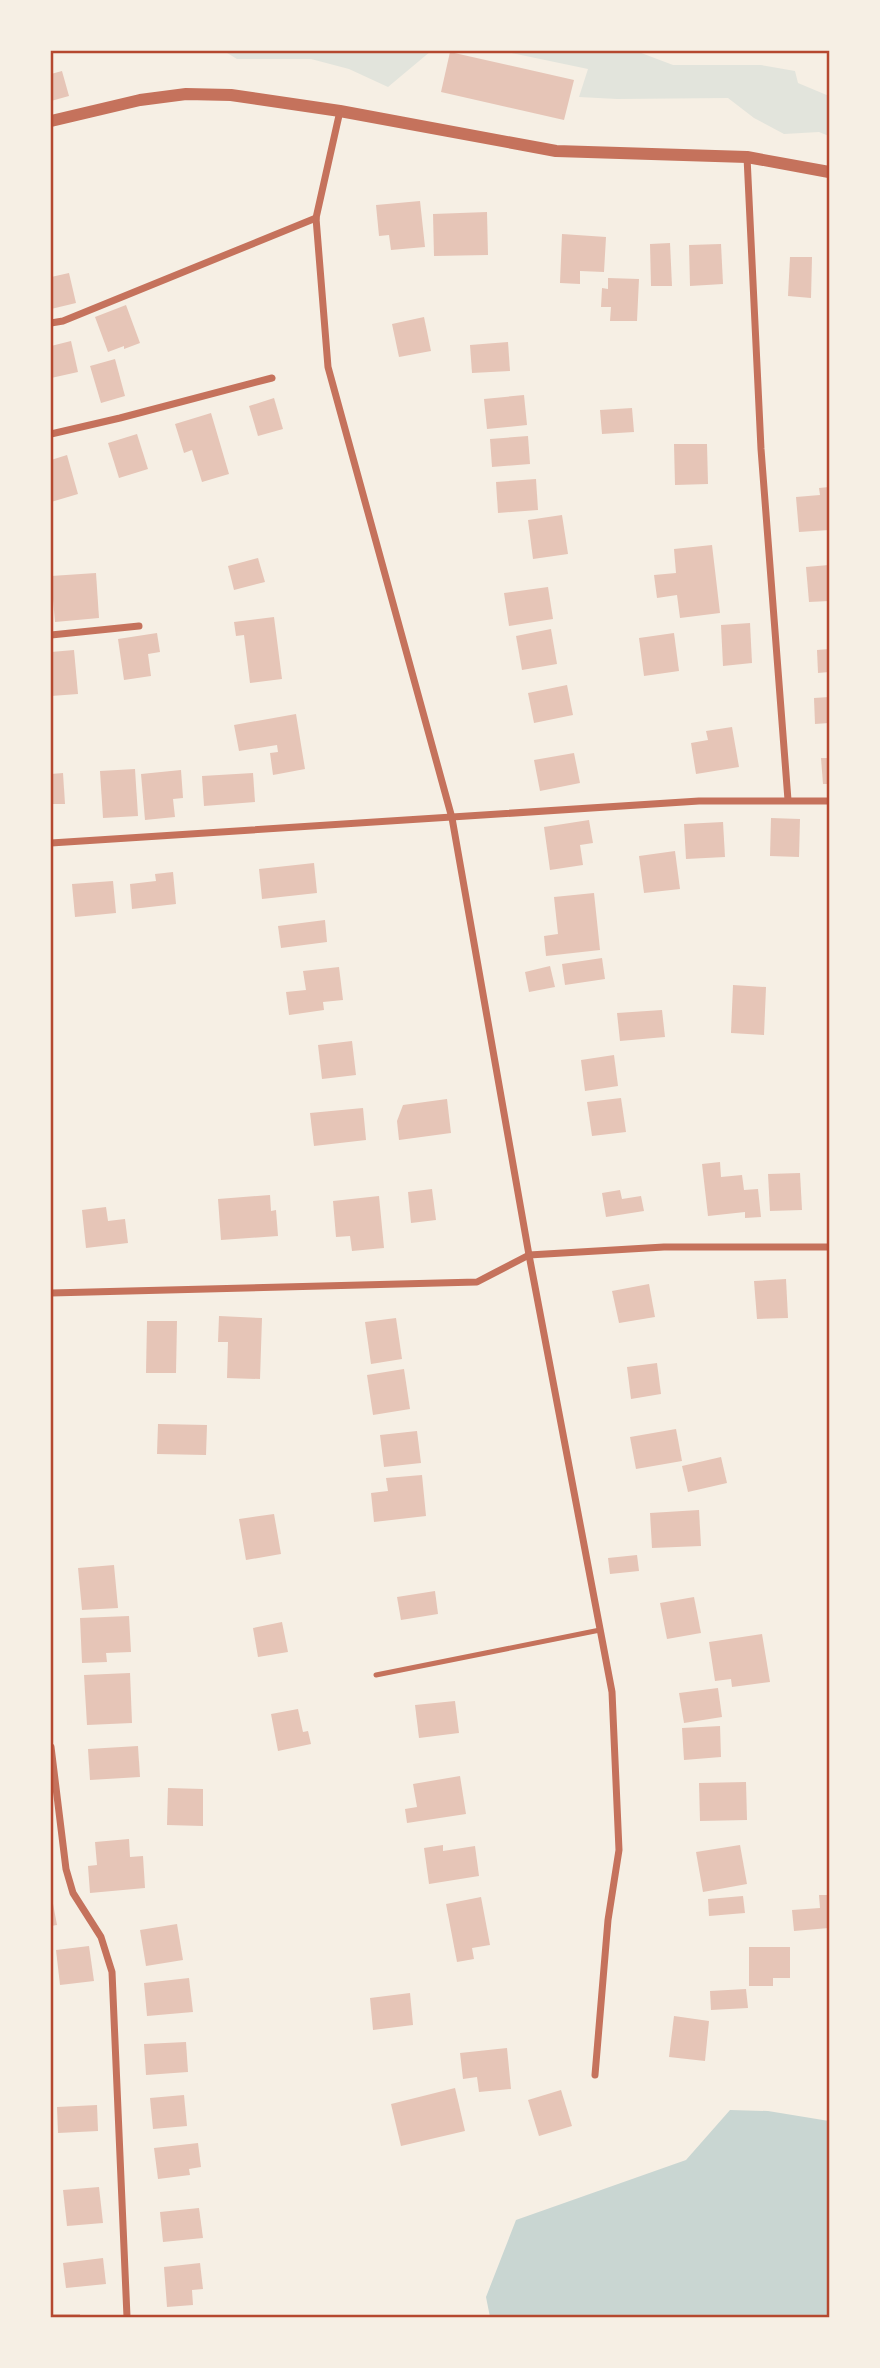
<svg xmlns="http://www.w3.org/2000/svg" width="880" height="2368" font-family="'Work Sans',sans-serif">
<rect width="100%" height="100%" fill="#f6efe4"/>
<g fill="#e2e4dc">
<polygon points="224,51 431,51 388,87 349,69 311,59 237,59"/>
<polygon points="502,51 636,51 673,65 761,65 795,71 798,83 829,96 829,136 819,132 784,134 754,118 728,98 617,99 579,97 588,69"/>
</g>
<polygon fill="#c9d6d2" points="730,2110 768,2111 829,2121 829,2315 490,2317 486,2297 516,2220 686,2160"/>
<g fill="#e6c5b7">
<polygon points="450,52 574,80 564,120 441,92"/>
<polygon points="62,71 69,96 51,101 51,74"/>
<polygon points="420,201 425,247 391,250 389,235 379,236 376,205"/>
<polygon points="487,212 488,255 434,256 433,214"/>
<polygon points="562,234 606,237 604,272 580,271 580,284 560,283"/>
<polygon points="670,243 672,286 651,286 650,244"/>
<polygon points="721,244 723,284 690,286 689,245"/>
<polygon points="790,257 812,257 811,298 788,296"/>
<polygon points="69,273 76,303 51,309 51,277"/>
<polygon points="608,278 639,279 637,321 610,321 611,307 601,307 602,288 608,289"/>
<polygon points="126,305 140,343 124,349 124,346 108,352 95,317"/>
<polygon points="424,317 431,351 399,357 392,324"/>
<polygon points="71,341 78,372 51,378 51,346"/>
<polygon points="508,342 510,371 472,373 470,345"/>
<polygon points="115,359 125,396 101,403 90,366"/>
<polygon points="524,395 527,425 487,429 484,399"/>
<polygon points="274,398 283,429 258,436 249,406"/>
<polygon points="632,408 634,432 602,434 600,410"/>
<polygon points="211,413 229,474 202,482 192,450 184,453 175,424"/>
<polygon points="137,434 148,469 119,478 108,443"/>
<polygon points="528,436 530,464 492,467 490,439"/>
<polygon points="674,444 707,444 708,484 675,485"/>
<polygon points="67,455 78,494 51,502 51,460"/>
<polygon points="536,479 538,510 498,513 496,482"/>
<polygon points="829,487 829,530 799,532 796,497 820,495 819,488"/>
<polygon points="562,515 568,554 533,559 528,520"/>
<polygon points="712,545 720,613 680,618 677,595 657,598 654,575 676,573 674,549"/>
<polygon points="258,558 265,582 234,590 228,566"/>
<polygon points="829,565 829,601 809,602 806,567"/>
<polygon points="96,573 99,618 55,622 51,576"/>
<polygon points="548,587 553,619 509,626 504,593"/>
<polygon points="274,617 282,679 250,683 244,635 236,636 234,622"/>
<polygon points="750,623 752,663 723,666 721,625"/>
<polygon points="551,629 557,664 522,670 516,636"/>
<polygon points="157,633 160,652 148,654 151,676 124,680 118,639"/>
<polygon points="674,633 679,671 644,676 639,638"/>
<polygon points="829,649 829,672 818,673 817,650"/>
<polygon points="74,650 78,694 51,696 51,652"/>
<polygon points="567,685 573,715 534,723 528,693"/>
<polygon points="829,697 829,723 815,724 814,698"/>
<polygon points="296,714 305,769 273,775 270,753 278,752 277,745 239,751 234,725"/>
<polygon points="732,727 739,767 696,774 691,743 708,740 706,731"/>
<polygon points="574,753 580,783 540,791 534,760"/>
<polygon points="821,758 829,758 829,784 823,784"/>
<polygon points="135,769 138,816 103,818 100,771"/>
<polygon points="181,770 183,798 173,799 175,817 145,820 141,774"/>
<polygon points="63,773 65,804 51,804 51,774"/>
<polygon points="253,773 255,802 204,806 202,776"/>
<polygon points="771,818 800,819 799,857 770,856"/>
<polygon points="589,820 593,843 580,845 583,865 550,870 544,827"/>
<polygon points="723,822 725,857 686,859 684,824"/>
<polygon points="675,851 680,889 644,893 639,856"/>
<polygon points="314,863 317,893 262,899 259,869"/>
<polygon points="173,872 176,904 132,909 130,884 156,881 155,874"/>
<polygon points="113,881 116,913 75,917 72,884"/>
<polygon points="594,893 600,950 546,956 544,936 558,934 554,897"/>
<polygon points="325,920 327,942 281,948 278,926"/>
<polygon points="602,958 605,979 565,985 562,964"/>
<polygon points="550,966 555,987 529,992 525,972"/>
<polygon points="339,967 343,1000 323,1002 324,1010 289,1015 286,992 306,990 303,971"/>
<polygon points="733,985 766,987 764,1035 731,1033"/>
<polygon points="662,1010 665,1037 620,1041 617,1013"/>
<polygon points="352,1041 356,1075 322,1079 318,1045"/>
<polygon points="614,1055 618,1086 585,1091 581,1060"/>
<polygon points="621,1098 626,1132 592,1136 587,1102"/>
<polygon points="447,1099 451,1133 399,1140 397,1121 403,1105"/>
<polygon points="363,1108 366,1140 314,1146 310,1113"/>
<polygon points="720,1162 721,1177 742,1175 744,1190 758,1189 761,1217 745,1218 745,1212 708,1216 702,1164"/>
<polygon points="800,1173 802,1210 770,1211 768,1174"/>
<polygon points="432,1189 436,1220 411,1223 408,1192"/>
<polygon points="620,1190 622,1199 641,1196 644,1211 606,1217 602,1193"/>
<polygon points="270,1195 271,1211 276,1210 278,1236 221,1240 218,1199"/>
<polygon points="379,1196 384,1248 352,1251 350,1236 336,1237 333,1201"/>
<polygon points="106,1207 108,1221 125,1219 128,1243 86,1248 82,1210"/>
<polygon points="786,1279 788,1318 757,1319 754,1281"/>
<polygon points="649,1284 655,1317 619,1323 612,1291"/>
<polygon points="219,1316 262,1318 260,1379 227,1378 228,1342 218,1342"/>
<polygon points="396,1318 402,1359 371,1364 365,1322"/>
<polygon points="147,1321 177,1321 176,1373 146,1373"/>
<polygon points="657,1363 661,1394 631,1399 627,1367"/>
<polygon points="404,1369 410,1409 373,1415 367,1375"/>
<polygon points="158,1424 207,1425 206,1455 157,1454"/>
<polygon points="676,1429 682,1461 636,1469 630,1437"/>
<polygon points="417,1431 421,1463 384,1467 380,1435"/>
<polygon points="721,1457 727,1483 688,1492 682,1466"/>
<polygon points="422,1475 426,1516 374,1522 371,1493 388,1491 386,1478"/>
<polygon points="699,1510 701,1546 652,1548 650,1513"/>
<polygon points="274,1514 281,1554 246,1560 239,1519"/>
<polygon points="637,1555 639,1571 610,1574 608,1558"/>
<polygon points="114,1565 118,1608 82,1610 78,1568"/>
<polygon points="435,1591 438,1614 401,1620 397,1597"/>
<polygon points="694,1597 701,1633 667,1639 660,1603"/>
<polygon points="129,1616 131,1652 106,1653 107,1662 82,1663 80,1618"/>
<polygon points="282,1622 288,1652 258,1657 253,1628"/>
<polygon points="762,1634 770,1682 732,1687 731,1679 715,1681 709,1642"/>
<polygon points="130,1673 132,1723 87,1725 84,1675"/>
<polygon points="718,1688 722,1717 684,1723 679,1693"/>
<polygon points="455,1701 459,1733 419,1738 415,1705"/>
<polygon points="298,1709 303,1732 308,1731 311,1744 278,1751 271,1714"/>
<polygon points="720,1726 721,1757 684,1760 682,1728"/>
<polygon points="138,1746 140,1777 90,1780 88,1749"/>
<polygon points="460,1776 466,1814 407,1823 405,1809 417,1807 413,1784"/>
<polygon points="746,1782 747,1820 700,1821 699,1783"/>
<polygon points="168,1788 203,1789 203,1826 167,1825"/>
<polygon points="129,1839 130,1857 143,1856 145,1888 90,1893 88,1866 97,1865 95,1842"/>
<polygon points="443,1845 443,1851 475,1846 479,1876 429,1884 424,1848"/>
<polygon points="740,1845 747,1884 703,1892 696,1852"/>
<polygon points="51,1893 57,1925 51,1926"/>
<polygon points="819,1895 829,1895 829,1928 794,1931 792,1910 820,1908"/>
<polygon points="743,1896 745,1913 709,1916 708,1899"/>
<polygon points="481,1897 490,1945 472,1948 474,1959 457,1962 446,1904"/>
<polygon points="177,1924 183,1960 146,1966 140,1930"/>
<polygon points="89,1946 94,1981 60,1985 56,1950"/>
<polygon points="749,1947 790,1947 790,1978 773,1978 773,1986 749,1986"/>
<polygon points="189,1978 193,2012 147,2016 144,1983"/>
<polygon points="746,1989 748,2008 711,2010 710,1991"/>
<polygon points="410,1993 413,2025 373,2030 370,1998"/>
<polygon points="674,2016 709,2021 705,2061 669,2057"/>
<polygon points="186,2042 188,2072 146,2075 144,2044"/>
<polygon points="507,2048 511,2089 479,2092 477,2077 463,2079 460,2053"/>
<polygon points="455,2088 465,2131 401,2146 391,2104"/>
<polygon points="561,2090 572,2126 539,2136 528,2100"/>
<polygon points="184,2095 187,2126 153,2129 150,2098"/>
<polygon points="97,2105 98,2131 58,2133 57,2107"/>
<polygon points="198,2143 201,2167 189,2169 190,2175 158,2179 154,2148"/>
<polygon points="99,2187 103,2223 67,2226 63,2190"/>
<polygon points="199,2208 203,2238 163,2242 160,2212"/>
<polygon points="103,2258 106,2284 66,2288 63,2263"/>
<polygon points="200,2263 203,2289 192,2290 193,2305 167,2307 164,2267"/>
<rect x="51" y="2314" width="29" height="3"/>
</g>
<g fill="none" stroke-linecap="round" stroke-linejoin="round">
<polyline stroke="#c5725c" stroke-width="5" points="376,1675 600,1630"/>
<g stroke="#c5725c" stroke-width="7">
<polyline points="340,111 316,218 328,367 452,818 529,1255 612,1692 619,1850 608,1920 595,2075"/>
<polyline points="747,157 761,449 788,800"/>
<polyline points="51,323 63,321 316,218"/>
<polyline points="51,434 120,418 272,378"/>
<polyline points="51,635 139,626"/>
<polyline points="51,843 699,801 829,801"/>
<polyline points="51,1293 477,1282 529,1255 664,1247 829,1247"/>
<polyline points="51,1747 66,1869 73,1893 101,1937 112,1972 127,2317"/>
</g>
<polyline stroke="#c5725c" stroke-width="12" points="51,121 140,100 186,94 231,95 340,111 556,151 747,157 829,172"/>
</g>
<rect width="880" height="2368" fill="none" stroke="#f6efe4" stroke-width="105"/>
<rect x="52" y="52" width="776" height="2264" fill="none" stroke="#b5482f" stroke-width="2.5"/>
</svg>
